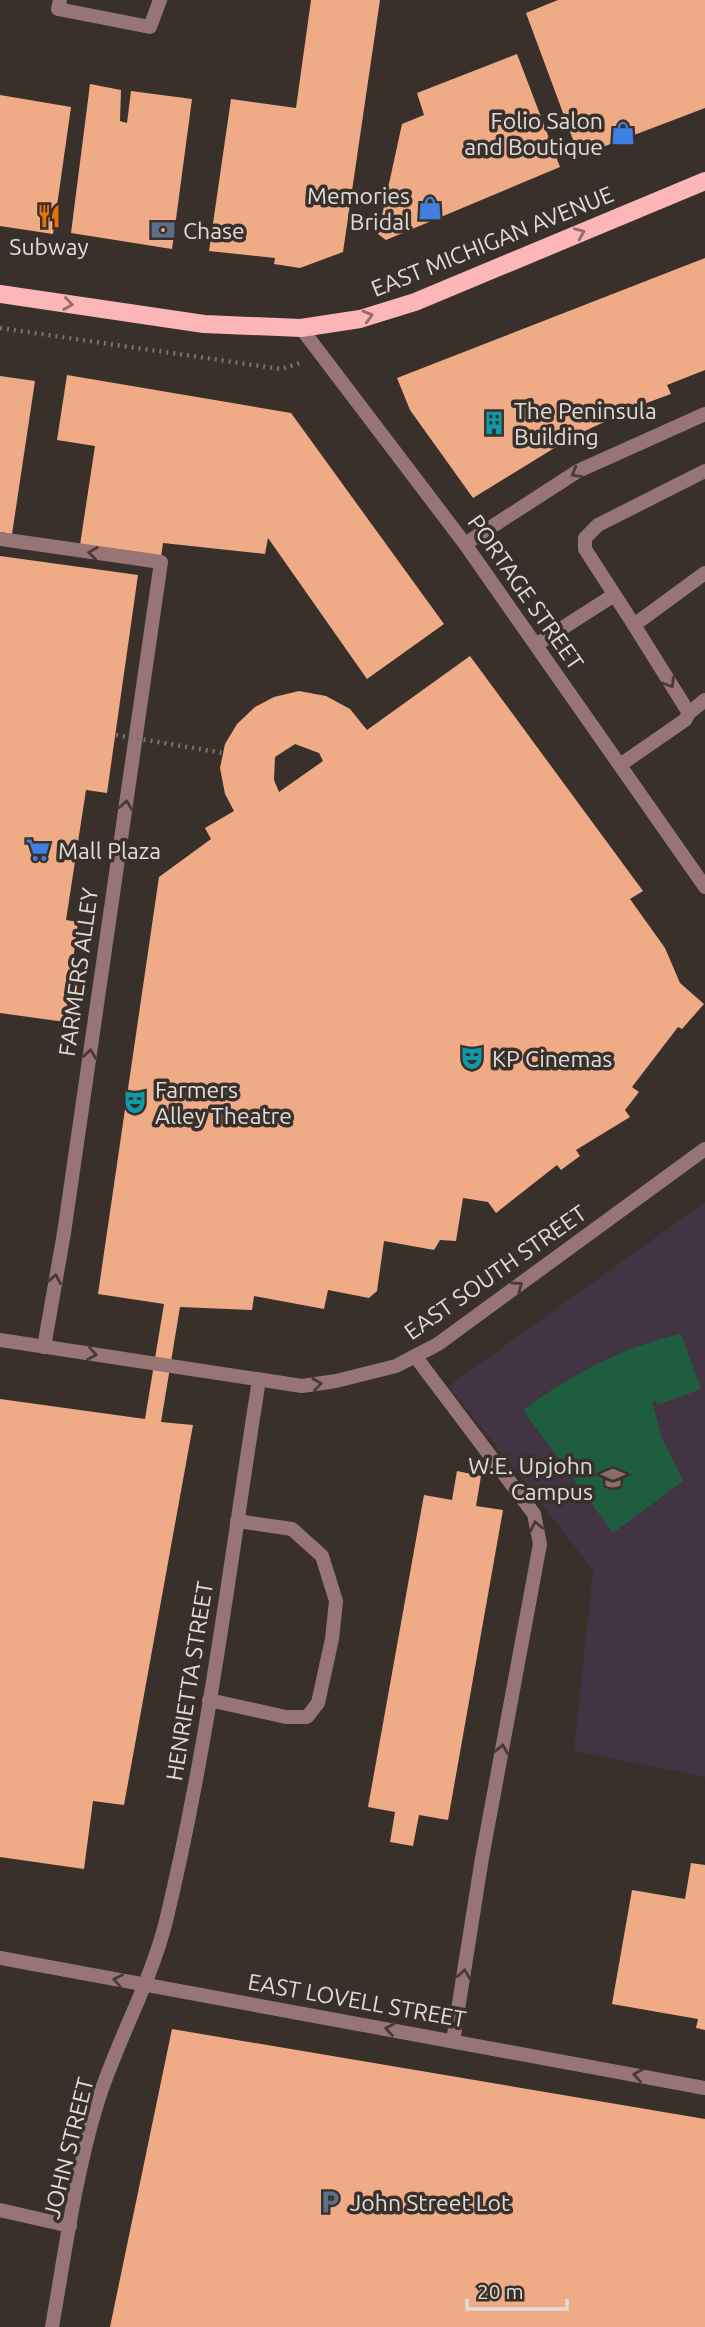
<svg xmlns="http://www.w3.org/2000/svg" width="705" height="2327" font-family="Ubuntu,sans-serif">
<rect width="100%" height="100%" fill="#39302b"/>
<polygon fill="#423442" points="705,1202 705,1777 574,1751 593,1570 449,1386"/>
<path fill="#1f5d3f" d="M681,1334L701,1389L657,1405L656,1401H652L662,1438L683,1481L613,1533L523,1410C571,1375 622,1347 681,1334Z"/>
<g fill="#efab86" fill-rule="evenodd">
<polygon points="311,0 380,0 343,252 300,268 274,264 275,258 209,251 231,99 296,108"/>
<polygon points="558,0 705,0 705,108 579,156 526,13"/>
<polygon points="517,54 560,167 386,240 378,234 402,124 424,115 417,93"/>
<polygon points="90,84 121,90 120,121 127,123 131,91 192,99 172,249 71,233"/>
<polygon points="0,95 71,107 53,234 0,226"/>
<polygon points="705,258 705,370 667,385 671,394 641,405 574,436 473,498 410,410 397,378"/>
<polygon points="67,375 291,413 444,624 367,679 268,538 265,554 163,543 161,557 80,545 95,446 57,440"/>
<polygon points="0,376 35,381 12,534 0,532"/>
<polygon points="0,556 138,575 107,793 86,790 66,920 78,922 65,1022 0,1013"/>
<path d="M470,656L643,891L630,899L665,948L680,983L704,1004L682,1029L678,1027L632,1087L639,1092L625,1110L630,1117L576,1150L580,1156L561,1170L557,1165L496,1213L488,1202L463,1198L456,1241L440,1240L434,1250L384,1241L377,1291L369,1298L328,1290L324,1309L254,1296L252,1310L180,1307L161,1422L193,1425L124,1805L93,1801L84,1869L0,1857V1399L145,1419L164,1304L98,1294L159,877L211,839L205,828L234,811L225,794L220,768L225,744L237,724L255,707L274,697L299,691L326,696L350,709L367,730ZM295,744L319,753L323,761L279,792L274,780L275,757Z"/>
<polygon points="457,1471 481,1476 476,1506 503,1510 448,1820 419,1815 413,1846 390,1842 395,1812 368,1807 424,1495 452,1500"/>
<polygon points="691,1863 705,1865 705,2030 696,2028 698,2019 612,2004 632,1890 685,1899"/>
<polygon points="172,2029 705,2119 705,2327 110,2327"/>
</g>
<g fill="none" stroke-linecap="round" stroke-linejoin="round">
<polyline stroke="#79726d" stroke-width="4.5" stroke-dasharray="2 5" stroke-linecap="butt" points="0,328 281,369 300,363"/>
<g stroke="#977575" stroke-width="14">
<polyline points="60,0 58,9 150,27 160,0"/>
<polyline points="705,471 598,525 585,538 585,549 634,625 705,573"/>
<polyline points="0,539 161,562 64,1233 44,1347"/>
<polyline points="465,544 578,471 705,414"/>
<polyline points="536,645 614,595"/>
<polyline points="689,713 705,700"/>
<polyline points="620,765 685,720 689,713 634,625"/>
<polyline points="415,1356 534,1514 540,1544 482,1858 453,2041"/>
<polyline points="209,1700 286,1717 307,1717 318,1703 332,1639 336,1601 322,1556 292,1529 237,1521"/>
<polyline points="0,2210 70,2226"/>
</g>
<g stroke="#977575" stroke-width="14">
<polyline points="0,1340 302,1386 336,1381 396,1366 438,1344 705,1149"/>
<path d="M52,2327C65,2253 75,2176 97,2104C116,2042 150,1985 166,1921C209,1744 230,1561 259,1380"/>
</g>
<g stroke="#977575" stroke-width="14">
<polyline points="301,328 465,544 705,887"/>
<polyline points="0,1958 705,2088"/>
</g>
<polyline stroke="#fcb6b7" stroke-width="18" points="0,294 204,324 301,328 360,319 415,302 705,181"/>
<polyline stroke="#79726d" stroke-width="4.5" stroke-dasharray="2 5" stroke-linecap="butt" points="116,735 223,753"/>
</g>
<defs><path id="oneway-chevron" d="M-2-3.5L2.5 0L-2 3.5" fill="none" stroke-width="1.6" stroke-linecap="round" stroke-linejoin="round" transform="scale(1.75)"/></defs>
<g stroke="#916c6a">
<use href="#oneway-chevron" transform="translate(580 233) rotate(-23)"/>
<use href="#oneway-chevron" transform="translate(68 304) rotate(8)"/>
<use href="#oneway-chevron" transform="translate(368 316) rotate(-16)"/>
</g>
<g stroke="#473a36">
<use href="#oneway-chevron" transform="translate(576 473) rotate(150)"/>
<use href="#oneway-chevron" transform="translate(93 553) rotate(-172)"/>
<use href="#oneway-chevron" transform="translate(670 683) rotate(58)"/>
<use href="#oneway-chevron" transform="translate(126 805) rotate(-82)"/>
<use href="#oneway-chevron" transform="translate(90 1054) rotate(-82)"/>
<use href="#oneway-chevron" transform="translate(55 1279) rotate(-80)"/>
<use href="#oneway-chevron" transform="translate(518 1286) rotate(-36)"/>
<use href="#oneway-chevron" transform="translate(92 1354) rotate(9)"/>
<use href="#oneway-chevron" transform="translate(317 1384) rotate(-8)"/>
<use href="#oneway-chevron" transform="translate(536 1526) rotate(-102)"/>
<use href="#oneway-chevron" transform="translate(502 1749) rotate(-80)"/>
<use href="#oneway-chevron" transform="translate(464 1974) rotate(-81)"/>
<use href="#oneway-chevron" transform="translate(118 1980) rotate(-169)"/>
<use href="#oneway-chevron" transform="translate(390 2029) rotate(-170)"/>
<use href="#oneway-chevron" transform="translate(638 2075) rotate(-170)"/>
</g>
<defs>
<g id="shop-bare" transform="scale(1.89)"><path d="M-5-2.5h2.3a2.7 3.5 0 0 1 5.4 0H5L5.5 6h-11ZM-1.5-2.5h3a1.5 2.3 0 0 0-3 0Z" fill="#3f7fe0" stroke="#39302b" stroke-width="2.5" paint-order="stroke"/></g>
<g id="restaurant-bare" transform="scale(1.89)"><path d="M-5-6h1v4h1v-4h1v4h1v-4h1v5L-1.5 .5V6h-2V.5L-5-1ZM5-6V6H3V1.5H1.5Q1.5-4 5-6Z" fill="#e8710a" stroke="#39302b" stroke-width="2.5" paint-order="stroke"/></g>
<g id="bank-bare" transform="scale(1.89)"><path d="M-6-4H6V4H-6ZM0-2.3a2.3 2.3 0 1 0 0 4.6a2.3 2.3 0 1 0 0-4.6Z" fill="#5c6f8a" stroke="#39302b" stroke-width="2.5" paint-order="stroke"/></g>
<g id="building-bare" transform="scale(1.89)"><path d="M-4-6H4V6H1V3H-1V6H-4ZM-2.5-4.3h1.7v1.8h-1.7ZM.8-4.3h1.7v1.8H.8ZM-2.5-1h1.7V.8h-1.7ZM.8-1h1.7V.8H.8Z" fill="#0f9aa8" stroke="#39302b" stroke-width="2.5" paint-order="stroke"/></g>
<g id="supermarket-bare" transform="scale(1.89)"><path d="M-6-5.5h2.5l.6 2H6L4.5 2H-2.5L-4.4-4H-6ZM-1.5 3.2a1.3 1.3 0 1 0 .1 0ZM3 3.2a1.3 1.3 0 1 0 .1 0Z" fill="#3f7fe0" stroke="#39302b" stroke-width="2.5" paint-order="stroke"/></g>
<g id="theatre-bare" transform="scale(1.89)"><path d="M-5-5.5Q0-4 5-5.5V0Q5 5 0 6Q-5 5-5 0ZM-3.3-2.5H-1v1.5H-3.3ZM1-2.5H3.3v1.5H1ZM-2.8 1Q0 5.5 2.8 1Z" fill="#0f9aa8" stroke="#39302b" stroke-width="2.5" paint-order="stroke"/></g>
<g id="university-bare" transform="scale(1.89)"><path d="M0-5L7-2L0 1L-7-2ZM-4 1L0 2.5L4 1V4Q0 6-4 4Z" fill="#8d6e63" stroke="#39302b" stroke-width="2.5" paint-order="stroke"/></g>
<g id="parking-bare" transform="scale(1.89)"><path d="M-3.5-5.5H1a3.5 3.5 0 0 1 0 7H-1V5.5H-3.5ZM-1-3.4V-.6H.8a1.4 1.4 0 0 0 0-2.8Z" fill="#5c6f8a" stroke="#39302b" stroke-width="2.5" paint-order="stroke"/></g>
</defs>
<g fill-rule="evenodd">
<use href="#shop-bare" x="623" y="133"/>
<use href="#shop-bare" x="430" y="208"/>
<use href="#restaurant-bare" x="49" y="216"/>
<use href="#bank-bare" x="163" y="230"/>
<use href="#building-bare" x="494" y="423"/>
<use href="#supermarket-bare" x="38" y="850"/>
<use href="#theatre-bare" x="472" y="1058"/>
<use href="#theatre-bare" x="135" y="1102"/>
<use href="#university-bare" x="613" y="1478"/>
<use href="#parking-bare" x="330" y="2202"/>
</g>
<g text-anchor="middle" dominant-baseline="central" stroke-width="7" stroke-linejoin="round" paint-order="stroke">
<g font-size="23" fill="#e2dcd9" stroke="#39302b" text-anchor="start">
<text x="603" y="120" text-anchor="end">Folio Salon<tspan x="603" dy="26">and Boutique</tspan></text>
<text x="410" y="195" text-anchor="end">Memories<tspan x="410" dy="26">Bridal</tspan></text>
<text x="183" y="230">Chase</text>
<text x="49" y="246" text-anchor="middle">Subway</text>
<text x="514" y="410">The Peninsula<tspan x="514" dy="26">Building</tspan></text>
<text x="58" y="850">Mall Plaza</text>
<text x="492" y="1058">KP Cinemas</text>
<text x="155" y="1089">Farmers<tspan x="155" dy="26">Alley Theatre</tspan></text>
<text x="593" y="1465" text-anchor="end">W.E. Upjohn<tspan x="593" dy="26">Campus</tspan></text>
<text x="350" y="2202">John Street Lot</text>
</g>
<g font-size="23" fill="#e2dcd9" stroke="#39302b">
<text transform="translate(492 241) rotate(-22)">EAST MICHIGAN AVENUE</text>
<text transform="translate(526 592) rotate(55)">PORTAGE STREET</text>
<text transform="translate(78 972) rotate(-82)">FARMERS ALLEY</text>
<text transform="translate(495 1272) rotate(-35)">EAST SOUTH STREET</text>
<text transform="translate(189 1681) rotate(-81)">HENRIETTA STREET</text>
<text transform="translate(357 2000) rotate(10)">EAST LOVELL STREET</text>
<text transform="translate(68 2148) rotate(-76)">JOHN STREET</text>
</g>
</g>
<path d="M467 2299v10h100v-10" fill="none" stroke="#e2dcd9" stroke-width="3.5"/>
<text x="477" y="2299" font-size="21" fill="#e2dcd9" stroke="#39302b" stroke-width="5" paint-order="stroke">20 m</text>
</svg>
